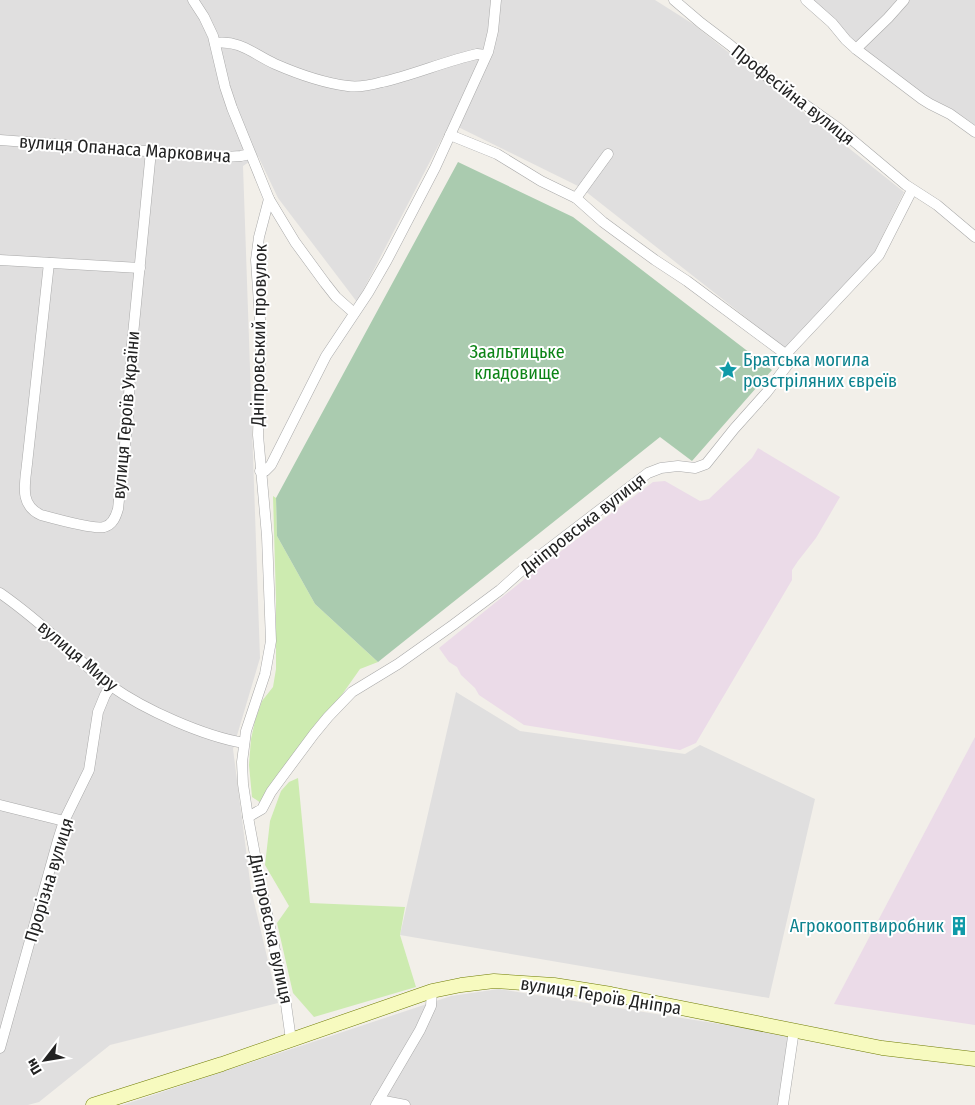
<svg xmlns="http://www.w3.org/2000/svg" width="975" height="1105" font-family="'Fira Sans Condensed',sans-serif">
<rect width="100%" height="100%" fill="#f2efe9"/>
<g fill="#e0dfdf">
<polygon points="0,0 655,0 693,24 904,192 873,255 786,349 580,187 450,123 357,302 278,198 258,156 243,166 260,658 233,749 251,889 278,1003 110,1045 39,1102 28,1105 0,1105"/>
<polygon points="806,0 975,0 975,132 922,99"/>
<polygon points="456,692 520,731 685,754 700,745 815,799 769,998 400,935"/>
<polygon points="499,989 789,1035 778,1105 123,1105 451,996"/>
</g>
<g fill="#ebdbe8">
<polygon points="758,448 840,497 816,538 798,561 792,570 792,580 696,743 680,750 524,725 479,695 475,688 461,675 457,667 449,662 439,648 537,569 653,482 665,481 700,501 709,499 752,458"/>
<polygon points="975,737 975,1025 834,1004"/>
</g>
<g fill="#cdebb0">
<polygon points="273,496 276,498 277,536 315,604 378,662 360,669 341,696 317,722 261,803 252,797 249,765 251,739 255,721 262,701 273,687 276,669 276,599"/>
<polygon points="298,778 310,903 405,907 400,935 416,987 314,1017 293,993 277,923 289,906 265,865 270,821 281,791 289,782"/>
</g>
<polygon fill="#aacbaf" points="458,162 573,217 772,370 692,461 660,437 378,662 315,604 277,536 276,498"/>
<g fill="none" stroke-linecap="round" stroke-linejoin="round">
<g stroke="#a9a9a9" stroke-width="11">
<g id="minor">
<polyline points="193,0 204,17 213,36 225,87 232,108 269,199 295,242 325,283 336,297 354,313"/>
<polyline points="674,0 701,23 730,45 772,81 807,106 838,128 906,185 937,205 975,237"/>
<polyline points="806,0 832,23 846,40 856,49 922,99 930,104 950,114 975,132"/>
<path d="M215,43C241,40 253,54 275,64C298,74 323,83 348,86C359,88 371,85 382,82C414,75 445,61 477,54L486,55"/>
<polyline points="856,49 888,18 904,0"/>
<polyline points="0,140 225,157 241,156 250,154"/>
<polyline points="576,198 608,154"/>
<polyline points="269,199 259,237 256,260 261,334 258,435 267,536 271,641 265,674 246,731 242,762 243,784 248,817 259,876 285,997 291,1040"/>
<polyline points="0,260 140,268"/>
<path d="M49,263L27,464C25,484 19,505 41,515C52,518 95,530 104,527C113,525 116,516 118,509L128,416L131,355L151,151"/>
<polyline points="786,354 879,255 912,190"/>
<polyline points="260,471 265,471 271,465 326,356 368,293 387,260 435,168 488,52 493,31 496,0"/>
<path d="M0,593C23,609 44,627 65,646C80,660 94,674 111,686C145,710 203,736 244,743"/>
<polyline points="0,805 64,821"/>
<polyline points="248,817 262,809 271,792 282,777 314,734 328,717 352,692 398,664 453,625 500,590 529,564 648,473 661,468 678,466 695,468 706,464 734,429 767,392 792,359 687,281 655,260 622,236 603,222 576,198 541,181 497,154 450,135"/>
<polyline points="0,1048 58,840 64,821 89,770 98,712 105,695 111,686"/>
<polyline points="379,1100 405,1105"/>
<polyline points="376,1105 420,1030 431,1006 432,991"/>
<polyline points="783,1105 794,1030"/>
</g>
</g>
<g stroke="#707d05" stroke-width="15">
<polyline id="secondary" points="93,1105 222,1064 432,991 461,985 494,981 554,985 611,994 882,1048 975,1059"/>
</g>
<use href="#minor" stroke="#fff" stroke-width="10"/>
<use href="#secondary" stroke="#f7fabf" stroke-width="14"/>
</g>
<defs>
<g id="sight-bare" transform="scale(1.5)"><path d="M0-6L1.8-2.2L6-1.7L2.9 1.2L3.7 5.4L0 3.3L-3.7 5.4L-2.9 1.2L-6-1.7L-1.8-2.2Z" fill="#0f9aa8" stroke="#fff" stroke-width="2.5" paint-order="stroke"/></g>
<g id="building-bare" transform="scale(1.5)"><path d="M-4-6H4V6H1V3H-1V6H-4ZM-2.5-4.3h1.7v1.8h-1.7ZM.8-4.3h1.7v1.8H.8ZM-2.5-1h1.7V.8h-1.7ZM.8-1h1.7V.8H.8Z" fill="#0f9aa8" stroke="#fff" stroke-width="2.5" paint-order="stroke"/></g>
</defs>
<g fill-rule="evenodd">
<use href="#sight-bare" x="728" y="370"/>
<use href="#building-bare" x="959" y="926"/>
</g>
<g text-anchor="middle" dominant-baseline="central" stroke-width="4" stroke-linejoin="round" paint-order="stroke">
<g font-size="18" fill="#222" stroke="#fff">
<text transform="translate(793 95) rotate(38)">Професійна вулиця</text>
<text transform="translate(125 149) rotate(4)">вулиця Опанаса Марковича</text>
<text transform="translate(259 335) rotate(-89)">Дніпровський провулок</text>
<text transform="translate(126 415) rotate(-85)">вулиця Героїв України</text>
<text transform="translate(583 524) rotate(-38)">Дніпровська вулиця</text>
<text transform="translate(78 656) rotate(40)">вулиця Миру</text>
<text transform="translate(49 880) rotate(-73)">Прорізна вулиця</text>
<text transform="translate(271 929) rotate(78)">Дніпровська вулиця</text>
<text transform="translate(601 996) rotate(9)">вулиця Героїв Дніпра</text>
</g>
<g font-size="18" fill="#0c8416" stroke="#fff">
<text x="517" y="352">Заальтицьке<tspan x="517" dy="21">кладовище</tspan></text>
</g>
<g font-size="18" fill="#0d838f" stroke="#fff" text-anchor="start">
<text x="743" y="360">Братська могила<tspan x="743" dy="21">розстріляних євреїв</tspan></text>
<text x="944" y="926" text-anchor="end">Агрокооптвиробник</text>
</g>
</g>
<g transform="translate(45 1060) rotate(239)" stroke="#ffffff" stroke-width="4" paint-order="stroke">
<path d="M0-4L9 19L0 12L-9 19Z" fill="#222222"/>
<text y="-8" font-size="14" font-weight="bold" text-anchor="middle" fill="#222222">Пн</text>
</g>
</svg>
